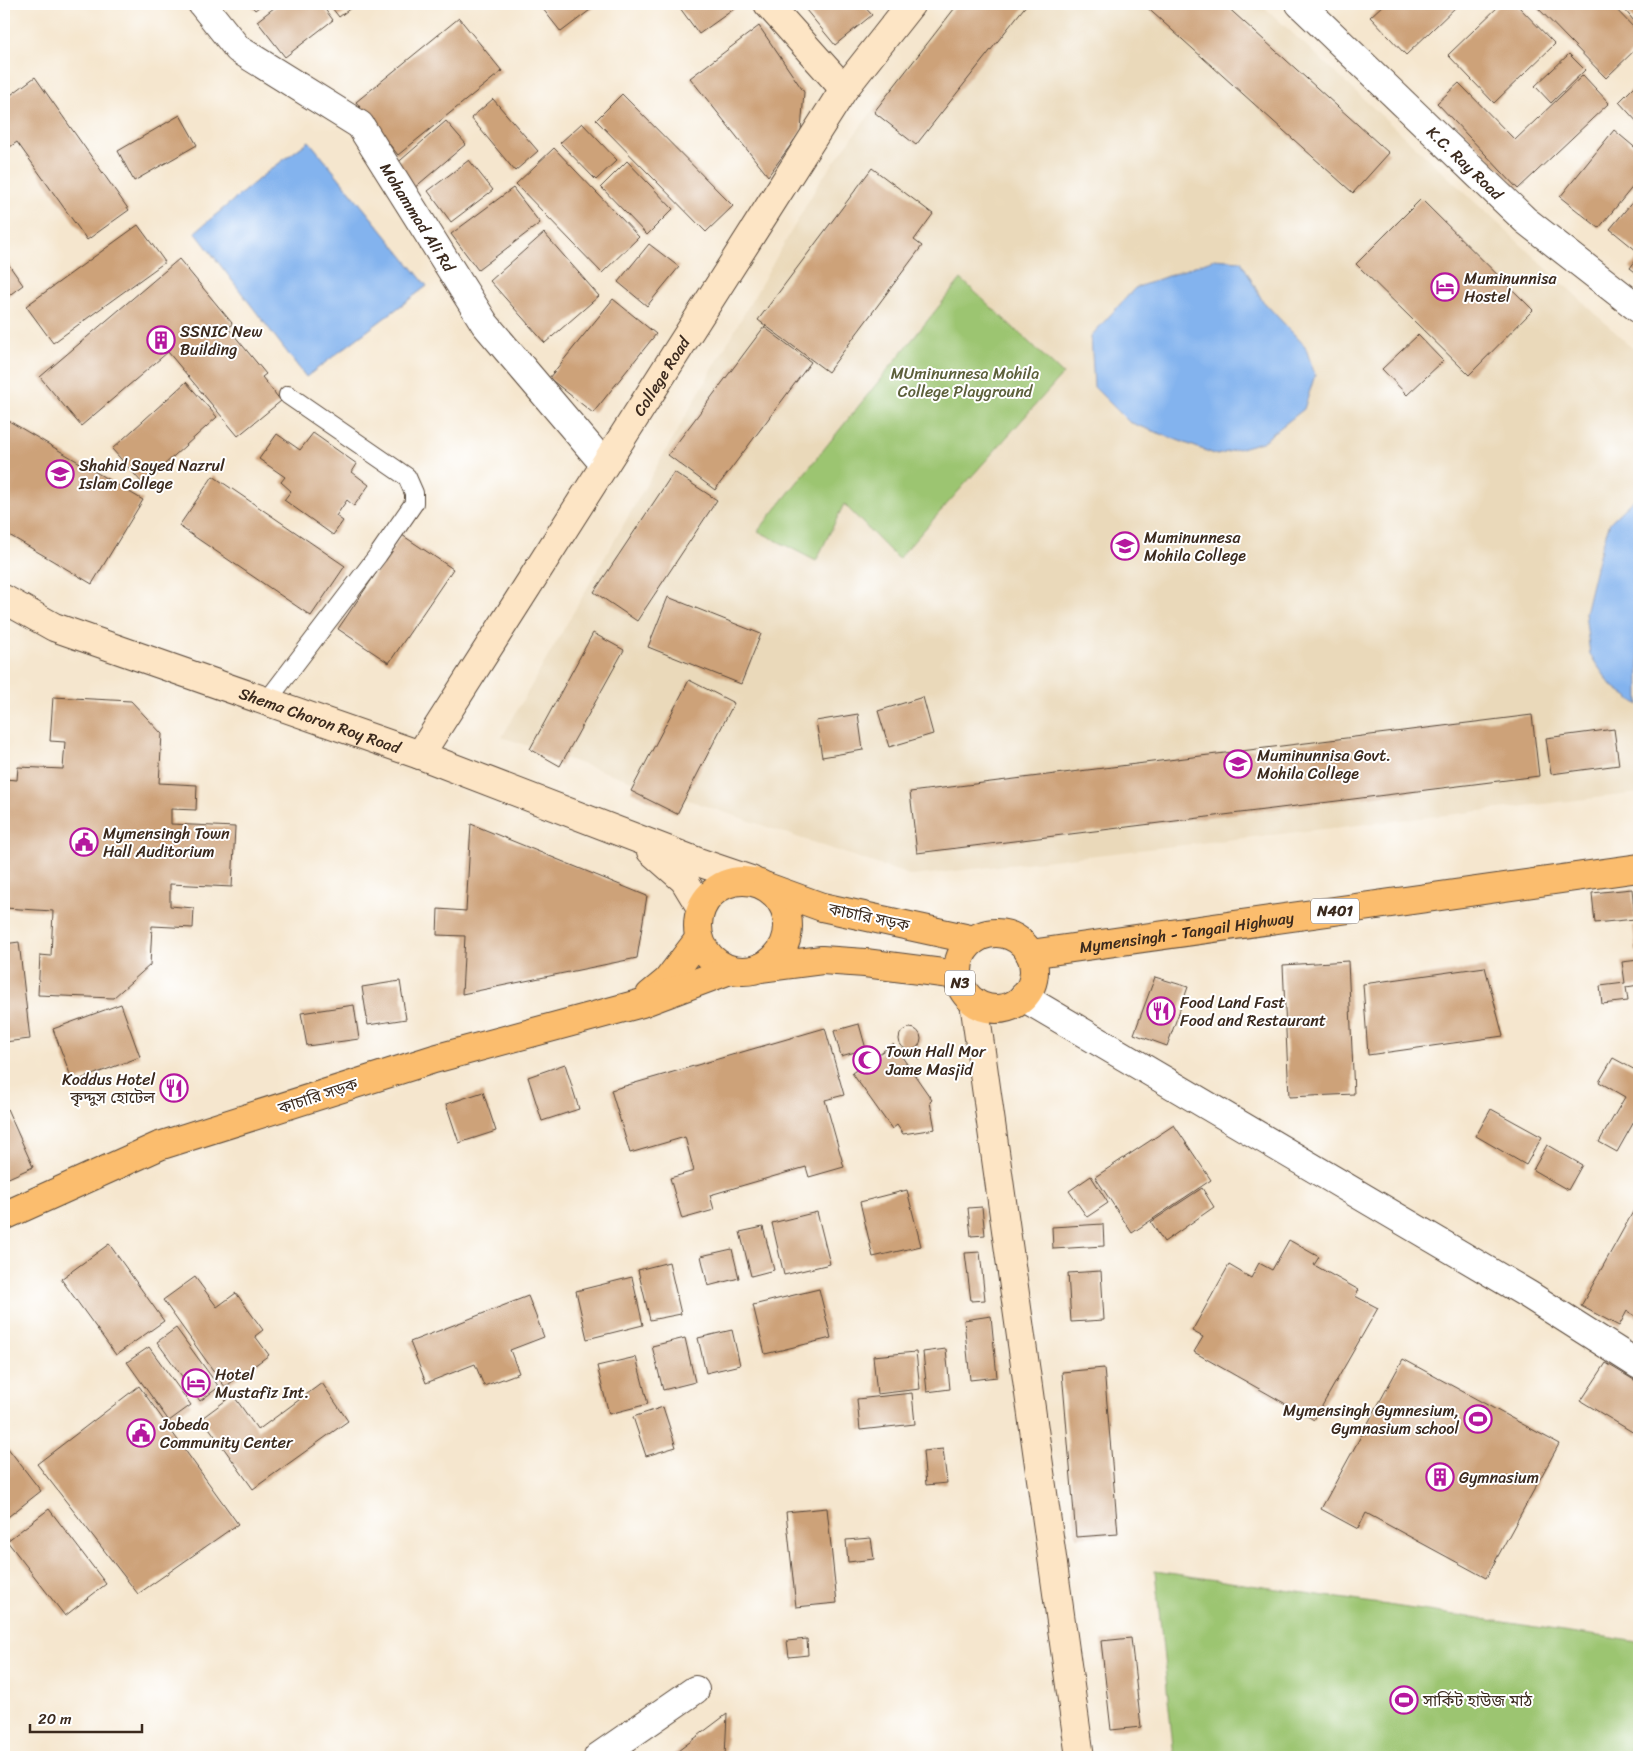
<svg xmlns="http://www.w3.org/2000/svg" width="1643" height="1761" font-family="Sriracha,'Noto Sans Bengali',sans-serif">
<rect width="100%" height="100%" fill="#fff"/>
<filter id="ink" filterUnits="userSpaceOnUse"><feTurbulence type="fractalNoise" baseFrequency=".02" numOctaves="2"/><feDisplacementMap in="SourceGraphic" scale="10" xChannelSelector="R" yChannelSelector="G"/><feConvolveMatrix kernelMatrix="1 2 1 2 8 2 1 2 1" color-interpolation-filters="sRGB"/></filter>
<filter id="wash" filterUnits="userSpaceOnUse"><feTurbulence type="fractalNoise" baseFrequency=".0096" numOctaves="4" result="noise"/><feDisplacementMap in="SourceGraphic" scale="20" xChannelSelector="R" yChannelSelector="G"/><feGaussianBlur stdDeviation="1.12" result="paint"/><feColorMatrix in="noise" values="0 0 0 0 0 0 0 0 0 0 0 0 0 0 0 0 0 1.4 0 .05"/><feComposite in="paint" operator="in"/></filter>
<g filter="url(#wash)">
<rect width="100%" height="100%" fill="#f5e6ce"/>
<polygon fill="#ead9ba" points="952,4 1261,4 1639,354 1639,793 912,876 502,737 820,181"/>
<g fill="#9cc571" stroke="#6c7848">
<polygon points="961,279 1063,374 898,559 844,504 816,561 758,531"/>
<polygon points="1155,1571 1639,1642 1639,1757 1174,1757"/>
</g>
<g fill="#83b3ee" stroke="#5f6e86">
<polygon points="309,141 427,286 306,377 195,232 266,173"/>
<polygon points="1214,259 1241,261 1262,300 1305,346 1315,375 1304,409 1262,442 1217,455 1129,422 1094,387 1091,336 1135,288"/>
<polygon points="1634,499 1639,500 1639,705 1611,685 1590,655 1585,613 1599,555 1610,522"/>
</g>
<g id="blocks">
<g fill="#cda279">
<polygon points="250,4 263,4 255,10"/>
<polygon points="279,4 321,4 333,20 285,57 257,21"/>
<polygon points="329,4 356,4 339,17"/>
<polygon points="539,4 598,4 561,32"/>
<polygon points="677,4 741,4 699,34"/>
<polygon points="801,4 862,4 872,15 835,45"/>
<polygon points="958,4 1027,4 916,145 874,112"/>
<polygon points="1143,4 1224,4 1389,153 1353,193"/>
<polygon points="1384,4 1459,4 1406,55 1370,17"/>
<polygon points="1501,4 1516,4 1555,44 1494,103 1448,55"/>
<polygon points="1534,4 1611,4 1639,33 1639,46 1606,78"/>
<polygon points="1620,4 1639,4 1639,27"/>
<polygon points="459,18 502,71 398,155 356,102"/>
<polygon points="759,26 804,92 801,131 768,176 690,78"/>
<polygon points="1569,54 1585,70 1551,103 1535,86"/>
<polygon points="1583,75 1609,103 1518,189 1437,103 1459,83 1515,140"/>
<polygon points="35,77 129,210 87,240 17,142 4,151 4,100"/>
<polygon points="1639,82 1639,124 1619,102"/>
<polygon points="622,94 733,206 706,232 596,120"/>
<polygon points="493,99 538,151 515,171 471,118"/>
<polygon points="180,115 197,145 134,181 118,151"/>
<polygon points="446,121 466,144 413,189 394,166"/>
<polygon points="582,123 617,160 596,180 560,143"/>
<polygon points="1614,130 1639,151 1639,179 1599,228 1560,197"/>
<polygon points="554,148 639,237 602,273 516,184"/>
<polygon points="469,160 493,190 451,222 428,191"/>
<polygon points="627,161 673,209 647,235 601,187"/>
<polygon points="872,168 933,214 914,240 922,246 828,372 758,320"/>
<polygon points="513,188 540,223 478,270 451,234"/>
<polygon points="1639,194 1639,249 1637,251 1610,229"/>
<polygon points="1421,199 1533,310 1469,375 1356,264"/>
<polygon points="138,225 165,262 53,343 26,306"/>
<polygon points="544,233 599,296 545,343 490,281"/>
<polygon points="649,244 679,267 647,306 618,282"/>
<polygon points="1639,256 1639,275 1630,268"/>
<polygon points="4,258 23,285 4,299"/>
<polygon points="179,259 232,323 229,329 266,374 262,377 281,401 238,436 168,352 81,426 40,377"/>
<polygon points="613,299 656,334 593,413 549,378"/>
<polygon points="764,327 811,362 715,490 668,455"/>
<polygon points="1418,335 1443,361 1407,395 1382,369"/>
<polygon points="186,382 217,417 143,484 112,449"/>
<polygon points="4,418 143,500 92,584 4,532"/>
<polygon points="313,433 357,464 352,472 369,485 354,506 347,500 336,516 343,521 333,535 284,500 291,491 281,482 285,477 259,459 277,434 300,450"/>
<polygon points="674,472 717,500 637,621 594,592"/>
<polygon points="213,476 345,566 311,616 179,526"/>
<polygon points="402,535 453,569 389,663 338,629"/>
<polygon points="668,597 761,634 741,684 648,647"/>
<polygon points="593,633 624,650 560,766 530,749"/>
<polygon points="689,680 734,703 677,814 631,791"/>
<polygon points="53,697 131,701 162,734 159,783 197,785 196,810 171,809 171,824 235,827 232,887 170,884 170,906 194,908 193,928 152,926 150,965 113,998 38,995 40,955 51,956 53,911 4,908 4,779 17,780 18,767 63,769 65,742 50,741"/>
<polygon points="923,697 933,734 889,747 878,711"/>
<polygon points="858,714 863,750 822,757 816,721"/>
<polygon points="1532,715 1539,776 917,853 910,792"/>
<polygon points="1614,729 1619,765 1551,774 1546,738"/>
<polygon points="471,824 647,896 637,958 462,994 465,936 437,935 438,909 466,911"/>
<polygon points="1632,889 1635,919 1595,923 1592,893"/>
<polygon points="1639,925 1639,952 1636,952 1633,926"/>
<polygon points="19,942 30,1039 4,1042 4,944"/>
<polygon points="1639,960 1639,985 1626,987 1628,1001 1602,1004 1600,986 1625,983 1622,962"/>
<polygon points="1348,961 1354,1094 1289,1097 1283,965"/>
<polygon points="1485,967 1503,1036 1368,1055 1363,984"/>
<polygon points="1155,977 1188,987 1167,1046 1134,1034"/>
<polygon points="400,981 406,1019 368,1025 362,987"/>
<polygon points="121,1004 140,1057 73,1082 53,1029"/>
<polygon points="354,1005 359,1039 307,1046 301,1013"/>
<polygon points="859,1024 866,1049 841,1056 834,1031"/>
<polygon points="825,1028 844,1095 825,1100 844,1167 809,1177 806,1167 710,1195 714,1210 682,1219 670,1178 694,1171 685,1137 630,1153 611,1090"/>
<circle cx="910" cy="1039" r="11"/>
<polygon points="893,1044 932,1100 930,1102 935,1129 903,1134 897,1125 892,1129 852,1073"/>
<polygon points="1613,1058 1639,1072 1639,1113 1617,1152 1599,1142 1625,1097 1599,1082"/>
<polygon points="565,1064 579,1109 542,1121 528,1077"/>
<polygon points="483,1092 496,1131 459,1143 446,1104"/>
<polygon points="4,1102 33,1167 4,1180"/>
<polygon points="1491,1109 1542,1137 1526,1165 1476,1136"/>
<polygon points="1174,1125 1211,1180 1132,1233 1095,1177"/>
<polygon points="1547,1145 1582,1165 1568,1190 1533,1170"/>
<polygon points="1091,1176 1108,1203 1087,1217 1069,1191"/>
<polygon points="1202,1188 1214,1207 1164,1242 1151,1222"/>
<polygon points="907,1190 921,1246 873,1257 860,1202"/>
<polygon points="1639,1201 1639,1318 1627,1311 1619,1326 1581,1306"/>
<polygon points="982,1207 985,1235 971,1236 968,1208"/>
<polygon points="817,1212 830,1264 784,1275 772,1223"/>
<polygon points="1103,1224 1104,1246 1053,1249 1052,1227"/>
<polygon points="763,1227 774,1270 751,1276 740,1232"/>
<polygon points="1289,1240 1319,1257 1314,1265 1359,1290 1355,1296 1378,1308 1314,1420 1194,1352 1203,1337 1192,1331 1229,1265 1251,1278 1259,1263 1272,1270"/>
<polygon points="109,1244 164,1321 116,1355 61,1279"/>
<polygon points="732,1249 739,1278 708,1286 701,1256"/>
<polygon points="980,1252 985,1300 971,1301 965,1253"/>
<polygon points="669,1262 681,1314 650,1320 638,1270"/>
<polygon points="1101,1271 1104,1320 1071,1322 1068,1273"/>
<polygon points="195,1277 217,1307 236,1293 263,1330 255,1336 269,1355 225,1387 163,1300"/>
<polygon points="632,1277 643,1325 587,1339 576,1291"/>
<polygon points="819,1289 831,1338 765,1354 753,1305"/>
<polygon points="528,1296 544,1337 510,1350 519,1373 484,1386 475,1364 426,1383 410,1342"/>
<polygon points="991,1316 997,1377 970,1380 964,1320"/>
<polygon points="176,1328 219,1387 200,1401 157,1342"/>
<polygon points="732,1330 740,1365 706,1373 698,1338"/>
<polygon points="685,1338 695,1382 663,1390 652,1346"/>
<polygon points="149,1347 191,1405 169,1421 127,1362"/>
<polygon points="946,1349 950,1389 927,1392 923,1352"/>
<polygon points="916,1352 920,1389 877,1394 873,1356"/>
<polygon points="636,1357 648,1404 609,1414 597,1366"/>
<polygon points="1403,1359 1559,1444 1486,1578 1366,1513 1358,1529 1321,1509"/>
<polygon points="1606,1363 1639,1383 1639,1436 1581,1401"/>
<polygon points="1104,1368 1118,1534 1076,1537 1062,1372"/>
<polygon points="322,1383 348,1421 253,1489 202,1418 233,1395 258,1430"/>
<polygon points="139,1386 238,1524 138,1594 37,1464"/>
<polygon points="912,1393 915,1424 860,1430 857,1399"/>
<polygon points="663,1407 676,1447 646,1456 633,1417"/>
<polygon points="4,1443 41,1491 4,1520"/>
<polygon points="943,1449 947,1483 926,1485 923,1451"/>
<polygon points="827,1508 837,1603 796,1607 786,1512"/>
<polygon points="49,1509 106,1584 65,1616 7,1541"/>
<polygon points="871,1538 874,1559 848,1562 846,1540"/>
<polygon points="1131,1638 1141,1727 1111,1730 1101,1641"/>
<polygon points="807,1639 808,1655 789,1657 787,1641"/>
<polygon points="727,1714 725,1757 670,1757"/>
</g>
</g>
</g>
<g filter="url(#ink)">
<use href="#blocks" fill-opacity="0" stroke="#574638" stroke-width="1"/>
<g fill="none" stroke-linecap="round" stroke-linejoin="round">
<g stroke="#574638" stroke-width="20">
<polyline id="lane" points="267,701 378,555 414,503 414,493 407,477 288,395"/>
</g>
<g stroke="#574638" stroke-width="30">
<g id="street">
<path id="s1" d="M202,4L238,49L360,125L485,324L604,464"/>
<path id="s2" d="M1300,4L1525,220L1639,309"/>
<polyline points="1023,997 1529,1295 1639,1365"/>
<polyline points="598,1757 695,1690"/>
</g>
</g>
<g stroke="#574638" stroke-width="30">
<g id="secondary">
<polyline points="768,4 844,89"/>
<path id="s3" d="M4,599L54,627L420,755L701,863L751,880"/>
<path id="s4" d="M420,755L844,89L911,4"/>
<polyline points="651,851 684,880 701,908"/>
<polyline points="974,1002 1080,1757"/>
</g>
</g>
<g stroke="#574638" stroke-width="30">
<g id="primary">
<circle cx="743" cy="926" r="45"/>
<polyline points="767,887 822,907 974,940"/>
<polyline points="760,968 822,960 865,963 958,975"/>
<polyline points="650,995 667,981 699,939"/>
<polyline points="4,1216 159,1146 434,1059 642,1003 730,970"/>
</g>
</g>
<g stroke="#574638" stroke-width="30">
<g id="highway">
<circle cx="996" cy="971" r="38"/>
<path id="s5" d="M1030,954L1639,868"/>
</g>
</g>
<use href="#lane" stroke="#fff" stroke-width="18"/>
<use href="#street" stroke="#fff" stroke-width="28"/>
<use href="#secondary" stroke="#fde5c5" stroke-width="28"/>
<use href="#primary" stroke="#fbbd6e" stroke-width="28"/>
<use href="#highway" stroke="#fbbd6e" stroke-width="28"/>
</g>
</g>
<defs>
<g id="hotel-ring" transform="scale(1.4375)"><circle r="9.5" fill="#fff" stroke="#b5179e" stroke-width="1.5"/><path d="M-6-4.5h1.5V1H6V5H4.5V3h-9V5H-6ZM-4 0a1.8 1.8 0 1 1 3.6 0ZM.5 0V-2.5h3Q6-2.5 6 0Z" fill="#b5179e"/></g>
<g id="building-ring" transform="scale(1.4375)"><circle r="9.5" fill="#fff" stroke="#b5179e" stroke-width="1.5"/><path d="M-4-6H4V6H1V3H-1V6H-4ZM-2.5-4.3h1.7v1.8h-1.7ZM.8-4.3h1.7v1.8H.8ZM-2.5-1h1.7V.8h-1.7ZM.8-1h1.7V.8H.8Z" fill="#b5179e"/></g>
<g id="university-ring" transform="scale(1.4375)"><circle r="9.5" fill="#fff" stroke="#b5179e" stroke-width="1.5"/><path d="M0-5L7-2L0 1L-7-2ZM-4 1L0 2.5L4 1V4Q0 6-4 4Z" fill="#b5179e"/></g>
<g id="civic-ring" transform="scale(1.4375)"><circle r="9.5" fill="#fff" stroke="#b5179e" stroke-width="1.5"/><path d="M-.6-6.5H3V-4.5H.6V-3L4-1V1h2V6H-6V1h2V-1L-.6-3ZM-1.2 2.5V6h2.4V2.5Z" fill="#b5179e"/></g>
<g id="restaurant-ring" transform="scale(1.4375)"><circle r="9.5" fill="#fff" stroke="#b5179e" stroke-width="1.5"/><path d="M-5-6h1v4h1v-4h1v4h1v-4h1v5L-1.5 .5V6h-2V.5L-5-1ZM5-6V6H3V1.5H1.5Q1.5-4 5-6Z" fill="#b5179e"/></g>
<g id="mosque-ring" transform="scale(1.4375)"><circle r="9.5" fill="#fff" stroke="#b5179e" stroke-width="1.5"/><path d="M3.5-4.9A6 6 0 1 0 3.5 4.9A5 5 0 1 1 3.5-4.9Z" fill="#b5179e"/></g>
<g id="stadium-ring" transform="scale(1.4375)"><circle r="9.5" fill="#fff" stroke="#b5179e" stroke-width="1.5"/><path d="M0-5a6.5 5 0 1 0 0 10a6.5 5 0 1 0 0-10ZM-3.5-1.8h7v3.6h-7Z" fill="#b5179e"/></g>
</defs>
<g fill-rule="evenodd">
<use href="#hotel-ring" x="1445" y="287"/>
<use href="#building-ring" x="161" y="340"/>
<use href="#university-ring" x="60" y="474"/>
<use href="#university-ring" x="1125" y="546"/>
<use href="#university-ring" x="1238" y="764"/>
<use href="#civic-ring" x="84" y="842"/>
<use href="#restaurant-ring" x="1161" y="1011"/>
<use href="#mosque-ring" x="867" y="1060"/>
<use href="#restaurant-ring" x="174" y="1088"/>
<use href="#hotel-ring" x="196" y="1383"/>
<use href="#stadium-ring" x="1478" y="1419"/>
<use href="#civic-ring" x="141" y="1433"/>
<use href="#building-ring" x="1440" y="1477"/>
<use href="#stadium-ring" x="1404" y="1700"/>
</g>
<g text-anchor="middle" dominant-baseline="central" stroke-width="4" stroke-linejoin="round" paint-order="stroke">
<g fill="#fff" stroke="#766a62" stroke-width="1">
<rect x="1311" y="898.5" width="48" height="25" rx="4"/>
<rect x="945" y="970.5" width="30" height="25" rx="4"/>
</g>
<g font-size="15" font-weight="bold" fill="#3b2a1e">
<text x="1335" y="911">N401</text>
<text x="960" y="983">N3</text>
</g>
<g font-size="16" fill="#3b2a1e" stroke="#fff">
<text stroke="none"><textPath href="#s2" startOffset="229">K.C. Ray Road</textPath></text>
<text stroke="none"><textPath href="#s1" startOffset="310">Mohammad Ali Rd</textPath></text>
<text stroke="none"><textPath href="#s4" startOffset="449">College Road</textPath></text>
<text stroke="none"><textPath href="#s3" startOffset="339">Shema Choron Roy Road</textPath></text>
<text transform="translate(869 917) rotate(12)">কাচারি সড়ক</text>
<text stroke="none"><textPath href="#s5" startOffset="158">Mymensingh - Tangail Highway</textPath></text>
<text transform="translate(318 1096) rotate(-18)">কাচারি সড়ক</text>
</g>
<g font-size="16" fill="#3b2a1e" stroke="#fff" text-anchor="start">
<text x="1464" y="278">Muminunnisa<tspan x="1464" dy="18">Hostel</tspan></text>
<text x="180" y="331">SSNIC New<tspan x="180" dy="18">Building</tspan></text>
<text x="79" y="465">Shahid Sayed Nazrul<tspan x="79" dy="18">Islam College</tspan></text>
<text x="1144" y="537">Muminunnesa<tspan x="1144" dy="18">Mohila College</tspan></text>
<text x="1257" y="755">Muminunnisa Govt.<tspan x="1257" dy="18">Mohila College</tspan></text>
<text x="103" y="833">Mymensingh Town<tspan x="103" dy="18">Hall Auditorium</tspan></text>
<text x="1180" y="1002">Food Land Fast<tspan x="1180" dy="18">Food and Restaurant</tspan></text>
<text x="886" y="1051">Town Hall Mor<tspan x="886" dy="18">Jame Masjid</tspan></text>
<text x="155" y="1079" text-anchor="end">Koddus Hotel<tspan x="155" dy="18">কৃদ্দুস হোটেল</tspan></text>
<text x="215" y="1374">Hotel<tspan x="215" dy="18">Mustafiz Int.</tspan></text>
<text x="1459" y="1410" text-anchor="end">Mymensingh Gymnesium,<tspan x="1459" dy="18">Gymnasium school</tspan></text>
<text x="160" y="1424">Jobeda<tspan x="160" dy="18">Community Center</tspan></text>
<text x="1459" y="1477">Gymnasium</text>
<text x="1423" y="1700">সার্কিট হাউজ মাঠ</text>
</g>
<g font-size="16" fill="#5d603b" stroke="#fff">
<text x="965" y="373">MUminunnesa Mohila<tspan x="965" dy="18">College Playground</tspan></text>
</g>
</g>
<rect width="1643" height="1761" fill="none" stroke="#fff" stroke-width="20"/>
<path d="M30 1724v8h112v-8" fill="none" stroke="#3b2a1e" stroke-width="2.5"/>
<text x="38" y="1724" font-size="15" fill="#3b2a1e" stroke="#ffffff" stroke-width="4" paint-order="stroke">20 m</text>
</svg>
